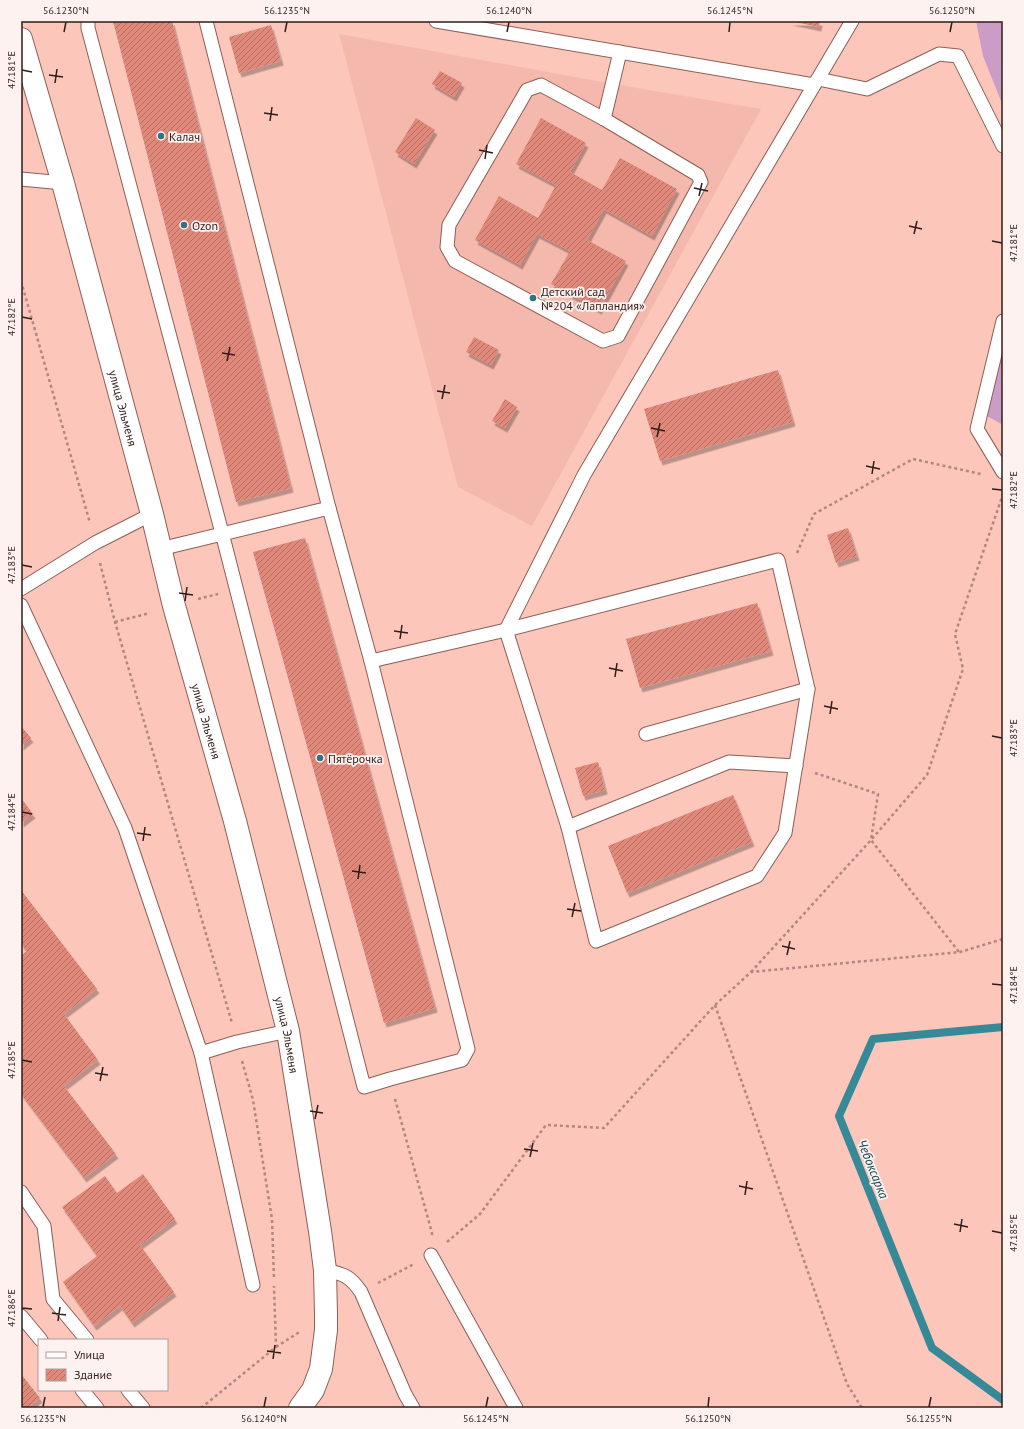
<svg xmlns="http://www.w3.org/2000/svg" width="1024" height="1429" font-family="'PT Sans',sans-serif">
<defs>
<pattern id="building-hatch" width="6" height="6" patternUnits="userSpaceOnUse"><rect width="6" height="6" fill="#e08879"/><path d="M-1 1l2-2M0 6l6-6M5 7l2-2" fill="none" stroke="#b66e62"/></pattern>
<filter id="shadow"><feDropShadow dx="2.5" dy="4.5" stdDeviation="0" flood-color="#0004"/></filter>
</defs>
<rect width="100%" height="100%" fill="#fcc6bb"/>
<polygon fill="#f5b8ac" points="339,34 613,84 761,109 532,526 458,487"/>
<g fill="#cb9cc5">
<polygon points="976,21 1003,21 1003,106 983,56"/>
<polygon points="1003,345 1003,425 987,416"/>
</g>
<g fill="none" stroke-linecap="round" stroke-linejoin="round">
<polyline stroke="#368996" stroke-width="8" points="1003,1027 873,1039 839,1116 932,1348 1003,1400"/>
</g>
<g fill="url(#building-hatch)" filter="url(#shadow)">
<polygon points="113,21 172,21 291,488 236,502"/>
<polygon points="790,21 820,21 819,27"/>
<polygon points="271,25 281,61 239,73 229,37"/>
<polygon points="440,71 462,83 454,97 432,84"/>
<polygon points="416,118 435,130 414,164 395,152"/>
<polygon points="541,118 586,143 570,172 602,190 620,158 677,189 652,236 604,209 587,240 626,261 599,310 551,284 570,251 537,234 520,265 475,240 499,196 538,218 556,185 516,164"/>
<polygon points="474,337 499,350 491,365 466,352"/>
<polygon points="778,370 793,422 660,461 644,409"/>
<polygon points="505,399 517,407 505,428 492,421"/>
<polygon points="848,528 857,556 836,563 827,535"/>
<polygon points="305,538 435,1008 384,1023 253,552"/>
<polygon points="757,603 771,651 640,688 626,639"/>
<polygon points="21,726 31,738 21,746"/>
<polygon points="598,762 605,790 583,796 575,768"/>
<polygon points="733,795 752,842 627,893 608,846"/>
<polygon points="21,798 33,814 21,823"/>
<polygon points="21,890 97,989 64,1014 98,1060 64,1086 116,1154 84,1178 21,1094 21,956 27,951 21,944"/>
<polygon points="143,1174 175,1219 140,1245 174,1292 132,1323 120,1306 94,1326 63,1282 97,1256 62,1207 105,1176 117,1193"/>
<polygon points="21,1374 40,1398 28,1408 21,1408"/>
</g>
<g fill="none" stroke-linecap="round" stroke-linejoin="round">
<g stroke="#8d5e56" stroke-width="15">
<g id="lane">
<polyline points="88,21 88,28 222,533 364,1087 390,1079 462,1060 468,1049 371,661"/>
<polyline points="206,21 329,508"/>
<polyline points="436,21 814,85"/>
<polyline points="818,79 867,89 939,54 958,56 1003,146"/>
<polygon points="541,85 604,119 698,175 701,182 618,336 603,341 455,261 447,247 449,225 527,90"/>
<polyline points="604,119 620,52"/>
<polyline points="21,179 63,183"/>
<polyline points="1003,321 977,429 1003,472"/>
<polyline points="160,549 329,508 371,661 506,630 778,560 808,689 785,833 757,876 596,941 568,827"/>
<polyline points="21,589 95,543 152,514"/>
<polyline points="21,605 125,828 201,1053 253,1285"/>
<polyline points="646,734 808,689"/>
<polyline points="796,766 729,762 568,827 506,630 584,475 852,21"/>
<polyline points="201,1053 237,1042 288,1031"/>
<polyline points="21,1192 44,1226 53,1299 87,1340"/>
<polyline points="431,1255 516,1408"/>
<path d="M325,1270C344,1274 350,1276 361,1292L405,1394L413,1408"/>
<polyline points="21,1316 41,1340"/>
<polyline points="82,1390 97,1408"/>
<polyline points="128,1390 143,1408"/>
</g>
</g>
<g stroke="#8d5e56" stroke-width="24">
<g id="secondary">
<path id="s1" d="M21,39L63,183L152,514L174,606L235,821L288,1031L320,1231L325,1270L326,1314V1330L321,1369L313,1390L300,1408"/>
</g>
</g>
<g stroke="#b1877f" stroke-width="2.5" stroke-dasharray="3 3" stroke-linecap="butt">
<polyline points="21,281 90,523"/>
<polyline points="797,553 814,514 913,459 981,474"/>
<polyline points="100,563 115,622 232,1023"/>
<polyline points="198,599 218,594"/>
<polyline points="115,622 150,613"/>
<polyline points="815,773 878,794 871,840 959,952"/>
<polyline points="751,972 871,840 927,775 963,669 955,634 1003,494"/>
<polyline points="715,1005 847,1384 862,1408"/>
<polyline points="242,1061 253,1100 272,1219 274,1279"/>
<polyline points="395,1099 432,1233 432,1237"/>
<polyline points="447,1242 480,1214 546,1125 604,1128 715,1005 751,972 960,952 1003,939"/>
<polyline points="378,1283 414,1264"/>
<polyline points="276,1347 301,1331"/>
<polyline points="201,1408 276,1347 274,1286"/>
</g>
<use href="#lane" stroke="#fff" stroke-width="13"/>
<use href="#secondary" stroke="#fff" stroke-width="22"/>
</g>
<path fill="none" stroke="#301c19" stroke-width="1.5" d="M64,32L66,22M285,32L287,22M507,32L509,22M729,32L730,22M950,32L952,22M22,70L32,72M49,75L63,77M55,83L57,69M264,113L278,115M270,121L272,107M479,150L493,153M485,159L487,145M694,188L708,191M699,196L702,183M909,226L922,229M914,234L917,221M992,241L1002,243M22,317L32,319M222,353L235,355M227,361L230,347M437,391L450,393M442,399L445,385M651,428L665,431M657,437L660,423M866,466L880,469M872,474L874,461M992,489L1002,490M22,565L32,567M179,593L193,595M185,601L187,587M394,631L408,633M400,639L402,625M609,668L623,671M615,677L617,663M824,706L838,709M830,714L832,701M992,736L1002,738M22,812L32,814M137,833L151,835M143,841L145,827M352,871L366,873M358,879L360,865M567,909L581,911M572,917L575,903M782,946L795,949M787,955L790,941M992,984L1002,985M22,1060L32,1062M95,1073L108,1075M100,1081L103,1067M310,1111L323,1113M315,1119L318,1105M524,1149L538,1151M530,1157L533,1143M739,1186L753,1189M745,1195L747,1181M954,1224L968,1227M992,1231L1002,1233M960,1232L962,1219M22,1308L32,1309M52,1313L66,1315M58,1321L60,1307M267,1351L281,1353M273,1359L275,1345M43,1407L45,1397M264,1407L266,1397M486,1407L488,1397M708,1407L709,1397M929,1407L931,1397"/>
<g fill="#2e7481" stroke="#fef2f0" stroke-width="1.5">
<circle cx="161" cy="136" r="4"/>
<circle cx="184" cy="225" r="4"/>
<circle cx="533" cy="298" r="4"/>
<circle cx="320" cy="758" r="4"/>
</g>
<g text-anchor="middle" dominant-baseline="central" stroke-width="3.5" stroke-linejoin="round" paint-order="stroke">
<g font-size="12" fill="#301c19" stroke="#fef2f0" text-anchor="start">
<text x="169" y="136">Калач</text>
<text x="192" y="225">Ozon</text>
<text x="541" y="291">Детский сад<tspan x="541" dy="14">№204 «Лапландия»</tspan></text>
<text x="328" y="758">Пятёрочка</text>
</g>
<g font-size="12" fill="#301c19" stroke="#fef2f0">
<text stroke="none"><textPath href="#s1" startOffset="383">улица Эльменя</textPath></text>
<text stroke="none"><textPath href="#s1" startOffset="707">улица Эльменя</textPath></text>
<text stroke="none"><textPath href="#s1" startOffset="1031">улица Эльменя</textPath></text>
</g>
<g font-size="13" font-style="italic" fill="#0e454e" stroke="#fef2f0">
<text transform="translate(873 1169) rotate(68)">Чебоксарка</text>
</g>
</g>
<rect width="1024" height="1429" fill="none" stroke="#fef2f0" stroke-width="44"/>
<rect x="38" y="1339" width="130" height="52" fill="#fef2f0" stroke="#ac9c9a"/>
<rect x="46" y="1352" width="20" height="6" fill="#ffffff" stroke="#ac9c9a"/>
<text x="74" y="1359" font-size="12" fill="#301c19">Улица</text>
<rect x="46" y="1369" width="20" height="12" fill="url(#building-hatch)" stroke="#ac9c9a"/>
<text x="74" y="1379" font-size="12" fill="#301c19">Здание</text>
<rect x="22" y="22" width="980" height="1385" fill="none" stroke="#301c19" stroke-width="1.5"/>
<g font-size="10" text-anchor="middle" fill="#301c19">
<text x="66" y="14">56.1230°N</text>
<text x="287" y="14">56.1235°N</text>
<text x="509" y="14">56.1240°N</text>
<text x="730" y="14">56.1245°N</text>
<text x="952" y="14">56.1250°N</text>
<text transform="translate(11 70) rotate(-90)" y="4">47.181°E</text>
<text transform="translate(1013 243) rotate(-90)" y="4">47.181°E</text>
<text transform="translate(11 317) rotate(-90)" y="4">47.182°E</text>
<text transform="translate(1013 490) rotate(-90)" y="4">47.182°E</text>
<text transform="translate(11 565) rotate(-90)" y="4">47.183°E</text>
<text transform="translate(1013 738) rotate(-90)" y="4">47.183°E</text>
<text transform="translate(11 812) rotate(-90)" y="4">47.184°E</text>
<text transform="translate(1013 985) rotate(-90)" y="4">47.184°E</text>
<text transform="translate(11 1060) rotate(-90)" y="4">47.185°E</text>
<text transform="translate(1013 1233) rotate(-90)" y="4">47.185°E</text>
<text transform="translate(11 1308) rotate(-90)" y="4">47.186°E</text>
<text x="43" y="1422">56.1235°N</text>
<text x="264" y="1422">56.1240°N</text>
<text x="486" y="1422">56.1245°N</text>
<text x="708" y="1422">56.1250°N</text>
<text x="929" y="1422">56.1255°N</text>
</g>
</svg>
